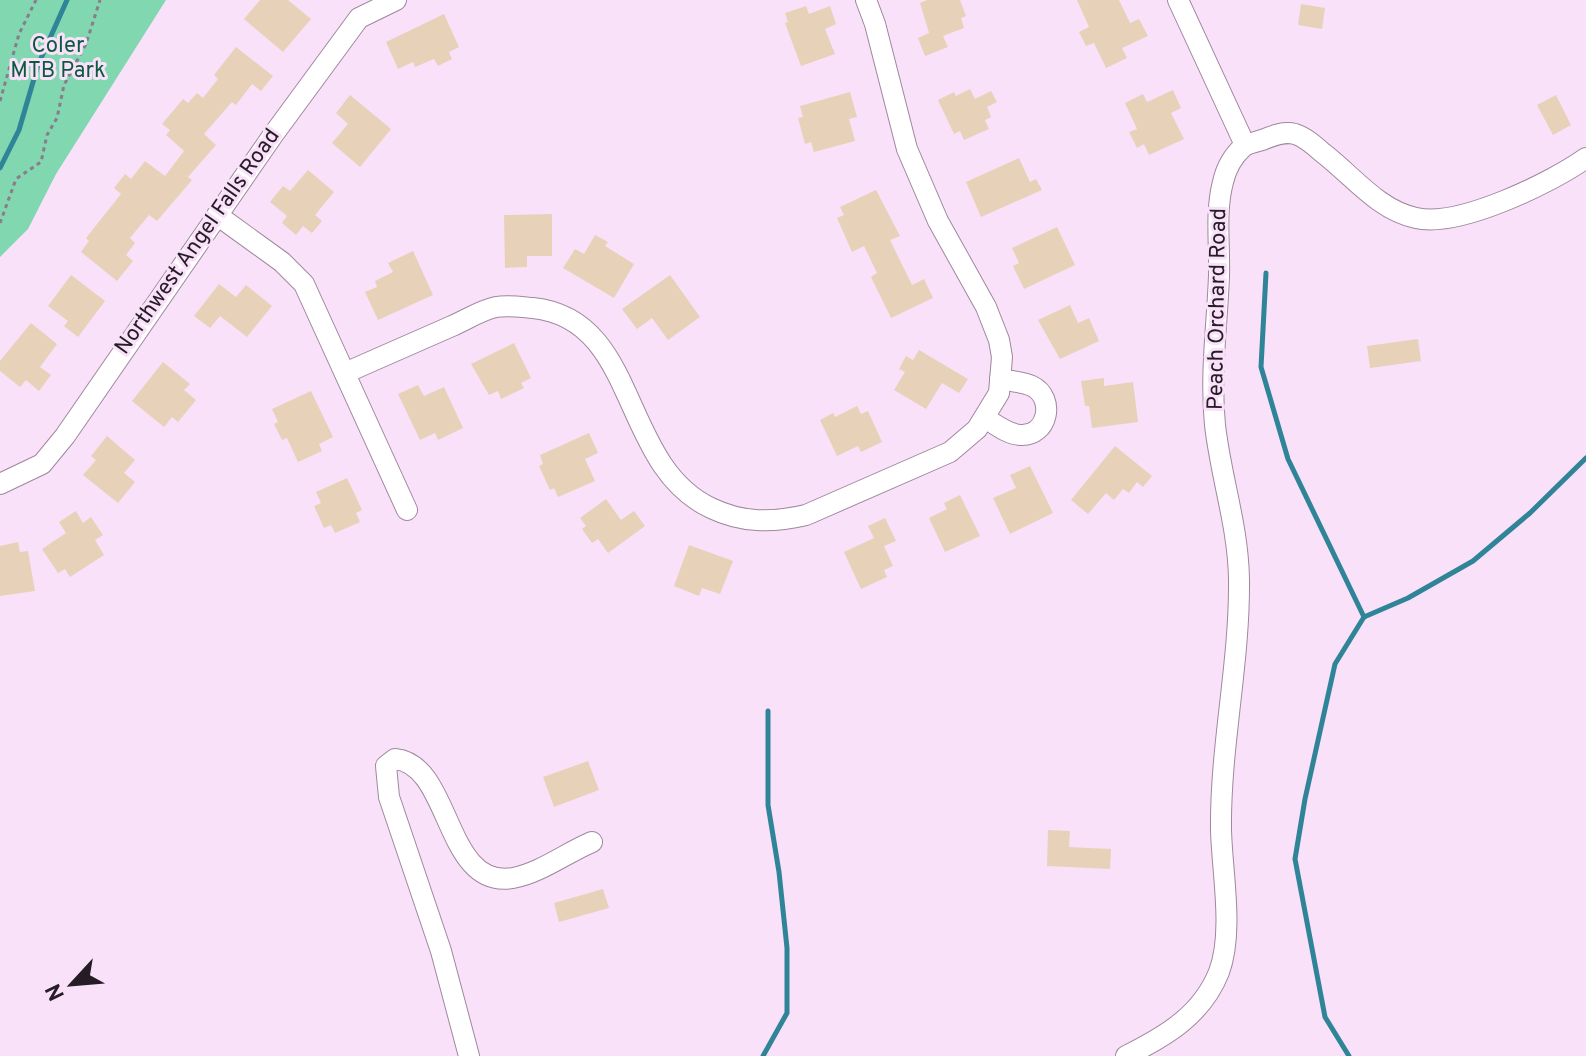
<svg xmlns="http://www.w3.org/2000/svg" width="1586" height="1056" font-family="Overpass,sans-serif">
<rect width="100%" height="100%" fill="#f9e1f9"/>
<polygon fill="#80d7b0" points="0,0 166,0 56,174 28,229 0,257"/>
<g fill="none" stroke-linecap="round" stroke-linejoin="round">
<g stroke="#308497" stroke-width="5">
<polyline points="0,168 19,130 38,65 67,0"/>
<polyline points="1266,273 1261,367 1288,459 1364,617"/>
<polyline points="763,1056 787,1013 787,948 779,872 768,805 768,711"/>
<polyline points="1349,1056 1325,1017 1295,859 1305,799 1335,664 1364,617 1408,598 1473,561 1530,513 1586,458"/>
</g>
</g>
<g fill="#e7d2b9">
<polygon points="260,0 288,0 311,19 283,52 244,19"/>
<polygon points="927,0 960,0 966,16 961,18 964,28 943,36 948,47 925,56 918,38 929,33 920,3"/>
<polygon points="1077,0 1119,0 1130,23 1139,19 1148,36 1122,48 1127,58 1106,68 1094,43 1086,46 1079,32 1089,27"/>
<polygon points="1301,4 1325,8 1322,29 1298,25"/>
<polygon points="806,6 809,14 830,6 836,24 825,29 835,54 801,66 785,23 788,22 785,13"/>
<polygon points="444,14 459,47 449,52 452,59 438,66 434,59 415,67 413,62 398,69 386,42"/>
<polygon points="236,47 273,76 261,91 252,84 236,105 232,102 204,134 216,145 188,177 192,180 157,221 149,215 130,238 135,243 126,255 133,261 117,281 81,252 89,241 86,238 121,194 114,188 125,174 131,179 145,161 165,176 184,151 166,135 170,130 162,124 183,99 188,103 197,93 203,98 218,79 214,75"/>
<polygon points="970,89 975,99 991,91 997,102 987,107 991,117 985,120 989,129 964,140 960,131 954,134 938,100 954,92 956,96"/>
<polygon points="1173,90 1181,108 1171,113 1184,139 1149,155 1144,144 1137,148 1129,132 1137,129 1125,103 1143,94 1147,102"/>
<polygon points="850,92 857,117 849,119 855,141 814,152 811,142 805,144 798,118 803,117 800,106"/>
<polygon points="350,95 391,129 360,167 332,143 348,124 336,113"/>
<polygon points="1556,95 1571,125 1553,135 1537,105"/>
<polygon points="1019,158 1030,182 1036,179 1042,190 981,217 966,182"/>
<polygon points="308,170 334,192 315,215 322,221 312,233 303,226 296,235 282,223 287,216 270,202 283,186 290,191"/>
<polygon points="876,190 900,236 890,240 912,285 924,279 933,298 891,318 871,277 877,273 864,246 852,252 837,218 844,215 840,207"/>
<polygon points="552,214 552,256 527,256 527,267 505,268 504,215"/>
<polygon points="1057,227 1075,265 1024,289 1013,266 1019,263 1012,248"/>
<polygon points="595,235 608,242 605,246 634,264 614,298 563,268 575,249 584,254"/>
<polygon points="413,251 433,295 378,320 365,292 377,287 375,281 393,272 388,263"/>
<polygon points="71,275 105,301 78,337 64,326 68,321 48,306"/>
<polygon points="670,275 700,317 668,340 652,318 637,329 622,309"/>
<polygon points="219,284 236,297 246,285 272,306 247,337 220,316 210,328 194,316"/>
<polygon points="1070,305 1078,323 1089,318 1099,341 1060,359 1038,320"/>
<polygon points="31,323 57,344 40,367 51,375 39,391 26,380 20,387 0,371 0,361"/>
<polygon points="1418,339 1421,361 1370,368 1367,346"/>
<polygon points="514,343 531,378 521,383 524,388 501,399 498,391 489,395 471,364"/>
<polygon points="919,350 968,379 959,393 942,383 926,409 894,390 905,372 899,369 906,356 913,360"/>
<polygon points="163,362 190,384 184,390 196,400 178,422 172,417 164,427 132,401"/>
<polygon points="1104,378 1104,386 1133,382 1138,422 1092,428 1089,406 1085,406 1081,381"/>
<polygon points="418,385 424,396 444,387 463,428 438,440 435,433 420,440 398,394"/>
<polygon points="311,391 333,437 319,444 322,451 298,462 287,438 282,440 274,424 278,422 272,409"/>
<polygon points="857,406 861,414 868,411 882,442 861,452 858,446 837,456 820,420 833,413 835,417"/>
<polygon points="589,433 598,453 585,459 595,481 558,497 554,488 550,490 539,466 543,464 540,455"/>
<polygon points="107,436 135,460 124,473 135,482 118,503 83,475 96,460 91,456"/>
<polygon points="1115,446 1152,476 1143,487 1137,482 1129,493 1123,489 1114,500 1106,493 1088,514 1071,500"/>
<polygon points="1030,466 1053,513 1010,534 993,498 1016,488 1010,475"/>
<polygon points="347,478 362,510 356,513 360,522 335,533 331,525 324,528 314,506 321,503 316,492"/>
<polygon points="960,495 980,536 945,552 929,518 947,509 944,503"/>
<polygon points="606,499 621,520 634,511 645,526 608,553 598,539 592,543 582,529 586,526 580,518"/>
<polygon points="76,511 83,523 91,517 103,535 95,540 104,555 70,577 65,569 58,573 42,549 66,533 59,522"/>
<polygon points="885,518 896,541 884,546 893,566 884,570 887,577 861,589 844,552 874,538 868,526"/>
<polygon points="18,542 20,552 28,551 35,591 0,596 0,546"/>
<polygon points="689,545 733,561 720,594 702,588 699,596 674,586"/>
<polygon points="588,761 599,790 554,807 543,777"/>
<polygon points="1048,830 1070,831 1069,847 1111,849 1110,869 1047,866"/>
<polygon points="603,889 609,908 559,922 554,903"/>
</g>
<g fill="none" stroke-linecap="round" stroke-linejoin="round">
<g stroke="#9f889e" stroke-width="22">
<g id="minor">
<polyline points="1178,0 1245,145"/>
<polyline points="217,215 282,262 304,284 407,510"/>
<path d="M345,373C381,357 416,342 452,326C466,320 481,310 496,307C508,305 521,307 533,308C640,319 619,465 711,508C742,523 772,523 806,515L950,452L977,429L999,393L1002,357L999,340L986,307L938,221L907,149L875,24L866,0"/>
<path d="M985,418C995,424 1007,434 1020,435C1048,437 1056,398 1032,386C1023,382 1010,381 1000,379"/>
<polyline points="0,484 42,464 65,436 273,135 359,18 396,0"/>
<path d="M469,1056L441,951L389,797L386,766L395,759C452,764 444,890 513,878C540,873 566,853 592,842"/>
<path d="M1126,1056C1166,1036 1202,1015 1219,972C1234,932 1222,872 1221,830C1220,746 1240,663 1239,579C1238,525 1221,478 1215,425C1210,374 1217,327 1219,276C1220,245 1215,212 1223,182C1226,169 1233,156 1243,147C1248,143 1256,142 1262,140C1272,136 1284,131 1295,134C1305,137 1315,146 1323,153C1353,176 1378,210 1416,218C1458,228 1551,183 1586,158"/>
</g>
</g>
<g stroke="#8b7b8b" stroke-width="3" stroke-dasharray="4 4" stroke-linecap="butt">
<polyline points="0,101 19,34 36,0"/>
<polyline points="0,223 16,179 41,162 47,135 57,118 64,85 86,44 100,0"/>
</g>
<use href="#minor" stroke="#fff" stroke-width="20"/>
</g>
<g text-anchor="middle" dominant-baseline="central" stroke-width="6" stroke-linejoin="round" paint-order="stroke">
<g font-size="22" fill="#0b593e" stroke="#f9e1f9">
<text x="58" y="46">Coler<tspan x="58" dy="25">MTB Park</tspan></text>
</g>
<g font-size="22" fill="#251c25" stroke="#f9e1f9">
<text transform="translate(198 242) rotate(-55)">Northwest Angel Falls Road</text>
<text transform="translate(1218 309) rotate(-89)">Peach Orchard Road</text>
</g>
</g>
<g transform="translate(72 984) rotate(244)" stroke="#f9e1f9" stroke-width="6" paint-order="stroke">
<path d="M0-6L14 30L0 20L-14 30Z" fill="#251c25"/>
<text y="-12" font-size="22" font-weight="bold" text-anchor="middle" fill="#251c25">N</text>
</g>
</svg>
